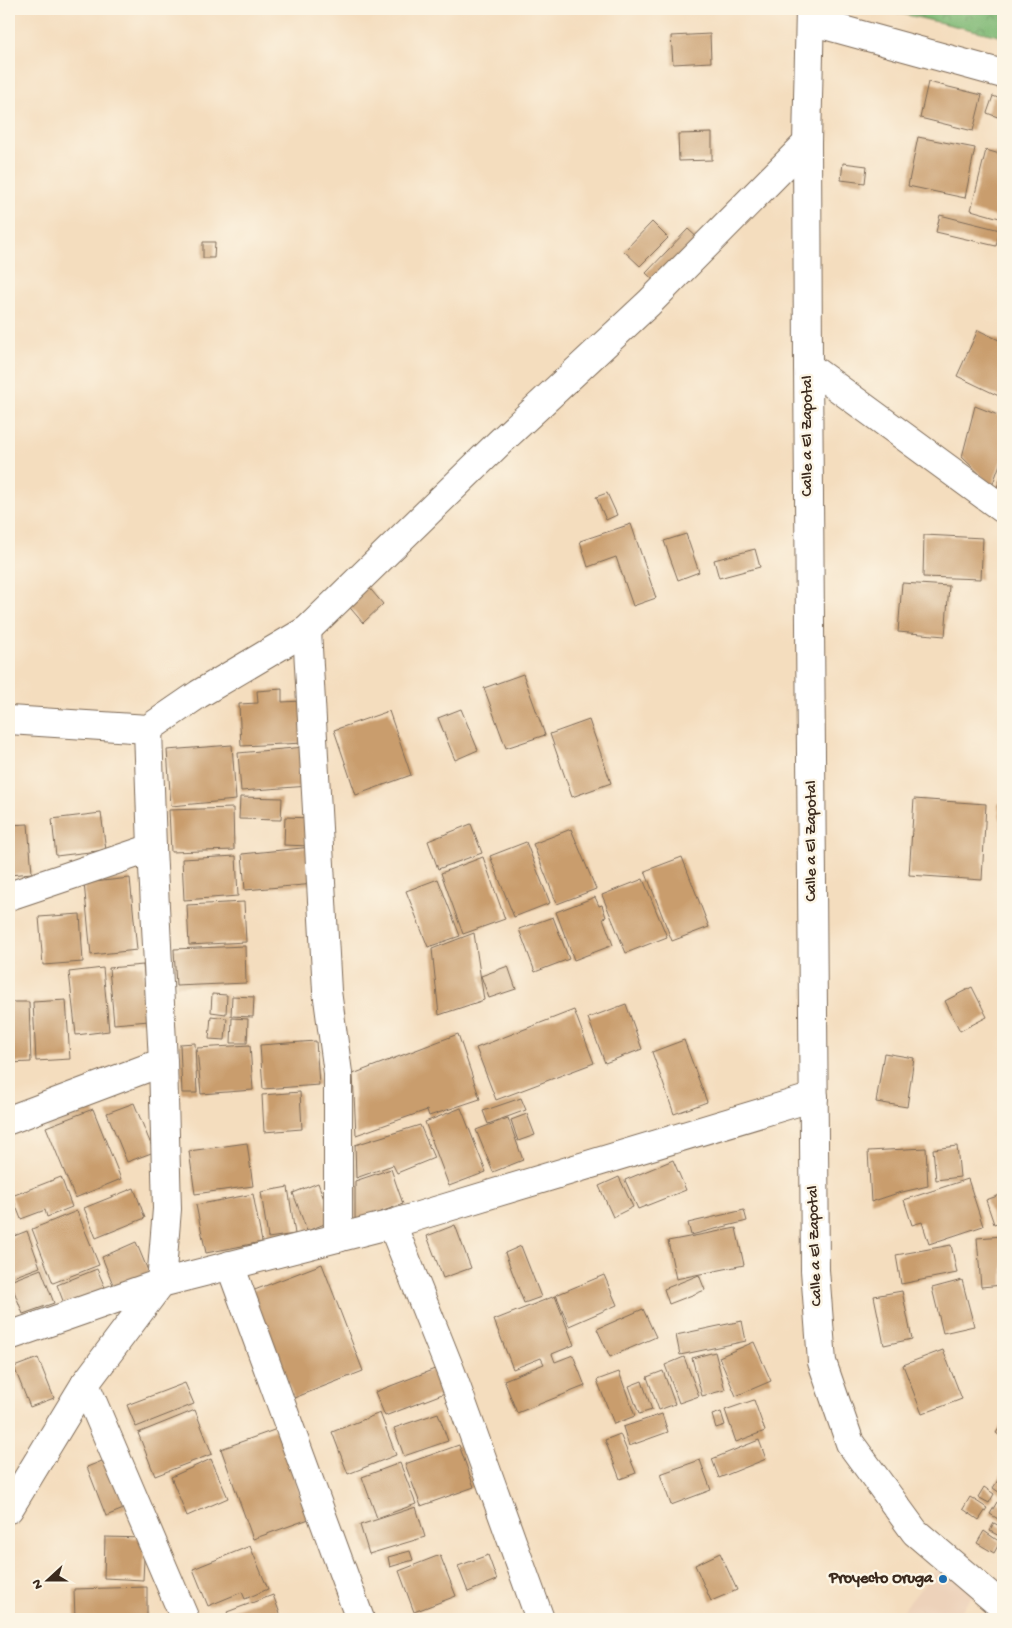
<svg xmlns="http://www.w3.org/2000/svg" width="1012" height="1628" font-family="'Gochi Hand',sans-serif">
<defs>
<pattern id="forest-crowns" width="20" height="18" patternUnits="userSpaceOnUse" patternTransform="scale(1.25)"><rect width="20" height="18" fill="#80b976"/><path d="M2 6a3 3 0 1 1 6 0M12 15a3 3 0 1 1 6 0" fill="none" stroke="#6a9760"/></pattern>
</defs>
<rect width="100%" height="100%" fill="#fcf5e5"/>
<filter id="ink" filterUnits="userSpaceOnUse"><feTurbulence type="fractalNoise" baseFrequency=".02" numOctaves="2"/><feDisplacementMap in="SourceGraphic" scale="10" xChannelSelector="R" yChannelSelector="G"/><feConvolveMatrix kernelMatrix="1 2 1 2 8 2 1 2 1" color-interpolation-filters="sRGB"/></filter>
<filter id="wash" filterUnits="userSpaceOnUse"><feTurbulence type="fractalNoise" baseFrequency=".0096" numOctaves="4" result="noise"/><feDisplacementMap in="SourceGraphic" scale="20" xChannelSelector="R" yChannelSelector="G"/><feGaussianBlur stdDeviation="1.12" result="paint"/><feColorMatrix in="noise" values="0 0 0 0 0 0 0 0 0 0 0 0 0 0 0 0 0 1.4 0 .05"/><feComposite in="paint" operator="in"/></filter>
<g filter="url(#wash)">
<rect width="100%" height="100%" fill="#f4ddbe"/>
<polygon fill="#edd2ba" points="940,1565 975,1592 955,1619 896,1619"/>
<polygon fill="url(#forest-crowns)" stroke="#5e724a" points="885,9 1003,9 1003,37 885,10"/>
<g id="blocks">
<g fill="#c99d6d">
<polygon points="710,34 711,62 673,64 671,36"/>
<polygon points="928,82 982,95 973,131 920,118"/>
<polygon points="993,96 1003,100 1003,119 987,113"/>
<polygon points="712,133 712,160 679,161 678,134"/>
<polygon points="918,137 975,148 965,198 908,186"/>
<polygon points="986,150 1003,155 1003,219 971,210"/>
<polygon points="843,163 867,166 865,183 841,180"/>
<polygon points="940,215 1000,230 996,246 936,232"/>
<polygon points="652,222 668,238 640,266 624,251"/>
<polygon points="688,229 701,241 659,285 646,273"/>
<polygon points="203,242 215,242 214,258 203,258"/>
<polygon points="978,330 1003,342 1003,398 957,376"/>
<polygon points="975,406 1003,417 1003,456 992,486 962,457"/>
<polygon points="1003,473 1003,496 995,492"/>
<polygon points="607,493 617,515 606,520 596,497"/>
<polygon points="631,524 656,598 633,606 616,557 588,567 580,541"/>
<polygon points="686,534 699,572 678,580 664,541"/>
<polygon points="924,535 983,538 981,579 923,577"/>
<polygon points="755,549 760,567 719,578 714,560"/>
<polygon points="902,583 949,586 945,636 898,632"/>
<polygon points="367,585 383,604 363,623 346,603"/>
<polygon points="523,674 545,735 506,748 484,688"/>
<polygon points="282,689 282,702 302,701 304,743 241,746 239,704 258,703 257,691"/>
<polygon points="461,709 478,750 455,760 438,718"/>
<polygon points="389,711 411,775 356,795 334,730"/>
<polygon points="589,720 611,783 572,797 550,734"/>
<polygon points="232,745 236,800 171,806 167,750"/>
<polygon points="305,747 309,786 241,791 238,753"/>
<polygon points="240,797 282,798 281,820 239,819"/>
<polygon points="914,799 986,804 982,880 909,875"/>
<polygon points="1003,803 1003,832 1002,832 998,804"/>
<polygon points="233,808 234,850 171,852 169,810"/>
<polygon points="101,813 106,850 56,856 52,819"/>
<polygon points="285,817 311,818 310,846 284,845"/>
<polygon points="28,824 32,873 9,875 9,825"/>
<polygon points="471,824 482,853 438,869 428,841"/>
<polygon points="571,829 596,889 557,904 533,844"/>
<polygon points="526,842 550,903 514,917 490,856"/>
<polygon points="312,847 315,884 245,890 242,854"/>
<polygon points="236,856 238,896 184,900 182,859"/>
<polygon points="483,857 505,919 463,934 441,873"/>
<polygon points="682,857 709,927 672,941 645,871"/>
<polygon points="130,878 137,950 91,955 84,883"/>
<polygon points="438,879 460,936 428,947 406,891"/>
<polygon points="643,879 667,937 626,953 602,895"/>
<polygon points="595,897 599,906 602,905 606,917 603,918 613,945 574,960 556,912"/>
<polygon points="244,902 246,942 189,945 187,905"/>
<polygon points="80,914 83,962 43,965 39,917"/>
<polygon points="553,917 569,959 535,972 519,929"/>
<polygon points="474,933 484,1000 439,1015 432,949"/>
<polygon points="245,946 246,983 176,986 174,949"/>
<polygon points="143,965 149,1021 114,1024 109,968"/>
<polygon points="508,966 516,989 489,998 481,976"/>
<polygon points="103,968 109,1031 76,1035 69,972"/>
<polygon points="972,987 987,1017 960,1031 945,1001"/>
<polygon points="212,994 227,995 226,1014 211,1012"/>
<polygon points="232,996 254,997 253,1017 231,1016"/>
<polygon points="66,1000 70,1059 36,1061 33,1002"/>
<polygon points="9,1002 29,1002 31,1062 9,1063"/>
<polygon points="626,1004 642,1049 605,1063 588,1018"/>
<polygon points="574,1010 594,1063 496,1100 476,1048"/>
<polygon points="211,1016 227,1018 225,1040 209,1039"/>
<polygon points="232,1018 248,1019 247,1043 231,1043"/>
<polygon points="458,1034 480,1099 429,1116 427,1110 356,1135 353,1074"/>
<polygon points="684,1040 707,1102 674,1114 652,1052"/>
<polygon points="316,1041 319,1085 263,1089 260,1045"/>
<polygon points="195,1043 197,1093 182,1093 180,1044"/>
<polygon points="250,1045 253,1090 201,1094 197,1048"/>
<polygon points="884,1053 914,1058 907,1107 876,1102"/>
<polygon points="300,1092 302,1129 264,1132 262,1095"/>
<polygon points="521,1098 526,1110 488,1124 483,1111"/>
<polygon points="134,1103 154,1152 127,1162 107,1113"/>
<polygon points="461,1108 486,1172 449,1186 425,1122"/>
<polygon points="93,1109 121,1179 75,1198 46,1127"/>
<polygon points="527,1114 535,1135 518,1141 511,1120"/>
<polygon points="508,1118 523,1160 493,1172 476,1130"/>
<polygon points="420,1125 434,1158 397,1173 393,1165 356,1178 355,1145"/>
<polygon points="247,1143 253,1186 195,1194 189,1151"/>
<polygon points="957,1146 960,1177 936,1180 933,1149"/>
<polygon points="926,1148 928,1186 898,1193 871,1202 868,1151"/>
<polygon points="673,1160 686,1190 638,1209 625,1180"/>
<polygon points="391,1169 403,1204 355,1221 355,1181"/>
<polygon points="61,1177 72,1207 47,1217 45,1210 21,1219 12,1196"/>
<polygon points="619,1177 633,1207 613,1217 599,1186"/>
<polygon points="968,1179 983,1226 929,1244 922,1222 912,1225 904,1200"/>
<polygon points="318,1183 332,1221 307,1231 293,1193"/>
<polygon points="288,1187 295,1234 268,1238 261,1192"/>
<polygon points="134,1188 145,1218 96,1238 84,1208"/>
<polygon points="253,1194 262,1242 206,1253 196,1205"/>
<polygon points="1003,1194 1003,1221 994,1224 986,1200"/>
<polygon points="744,1210 747,1221 691,1235 688,1223"/>
<polygon points="77,1211 99,1265 53,1283 32,1229"/>
<polygon points="455,1225 471,1268 443,1278 427,1236"/>
<polygon points="736,1228 744,1265 676,1279 668,1241"/>
<polygon points="27,1231 40,1267 13,1277 9,1266 9,1238"/>
<polygon points="1003,1236 1003,1285 981,1287 977,1238"/>
<polygon points="136,1242 149,1273 114,1287 102,1257"/>
<polygon points="951,1245 957,1273 901,1284 896,1255"/>
<polygon points="521,1246 541,1297 524,1303 505,1253"/>
<polygon points="322,1264 363,1371 294,1398 252,1291"/>
<polygon points="41,1269 54,1303 23,1314 10,1281"/>
<polygon points="97,1269 106,1290 65,1306 57,1285"/>
<polygon points="604,1275 617,1305 569,1326 556,1295"/>
<polygon points="699,1275 705,1290 669,1304 664,1289"/>
<polygon points="962,1280 974,1326 943,1333 932,1288"/>
<polygon points="902,1291 912,1339 884,1345 874,1296"/>
<polygon points="555,1296 574,1345 552,1354 555,1362 573,1355 585,1386 517,1413 504,1380 544,1364 541,1358 513,1369 494,1320"/>
<polygon points="643,1309 656,1337 610,1357 597,1329"/>
<polygon points="742,1321 746,1341 680,1355 676,1335"/>
<polygon points="754,1342 771,1381 736,1396 719,1357"/>
<polygon points="943,1350 962,1399 922,1414 903,1365"/>
<polygon points="715,1352 725,1390 702,1396 692,1358"/>
<polygon points="684,1357 699,1396 679,1403 665,1365"/>
<polygon points="38,1358 54,1398 30,1407 14,1367"/>
<polygon points="440,1367 450,1391 385,1416 375,1392"/>
<polygon points="663,1371 675,1404 659,1410 647,1377"/>
<polygon points="619,1372 635,1416 614,1424 597,1380"/>
<polygon points="642,1381 652,1410 639,1414 629,1386"/>
<polygon points="185,1383 194,1404 136,1427 127,1405"/>
<polygon points="754,1400 765,1431 736,1442 725,1410"/>
<polygon points="195,1410 212,1454 155,1476 138,1433"/>
<polygon points="721,1412 725,1425 716,1428 712,1415"/>
<polygon points="380,1413 396,1455 348,1474 332,1432"/>
<polygon points="438,1413 448,1441 404,1456 394,1428"/>
<polygon points="662,1414 668,1432 629,1446 623,1427"/>
<polygon points="1003,1422 1003,1438 996,1433"/>
<polygon points="277,1429 309,1519 253,1539 221,1449"/>
<polygon points="620,1434 636,1473 620,1479 605,1440"/>
<polygon points="759,1440 766,1459 719,1478 712,1459"/>
<polygon points="459,1445 474,1487 421,1506 405,1464"/>
<polygon points="107,1459 126,1508 106,1516 87,1467"/>
<polygon points="211,1459 228,1498 187,1516 171,1477"/>
<polygon points="700,1460 711,1490 671,1505 660,1474"/>
<polygon points="400,1463 416,1504 377,1518 362,1477"/>
<polygon points="1003,1472 1003,1495 993,1488"/>
<polygon points="984,1487 994,1494 989,1503 978,1497"/>
<polygon points="970,1497 987,1508 979,1520 963,1509"/>
<polygon points="997,1502 1003,1506 1003,1522 990,1514"/>
<polygon points="416,1507 425,1537 369,1554 360,1525"/>
<polygon points="994,1523 1003,1528 1003,1538 990,1531"/>
<polygon points="984,1531 1000,1542 994,1553 977,1543"/>
<polygon points="105,1537 145,1538 143,1580 104,1578"/>
<polygon points="250,1546 268,1589 245,1599 242,1592 208,1606 193,1569"/>
<polygon points="410,1551 413,1560 390,1567 388,1557"/>
<polygon points="720,1553 737,1590 711,1601 695,1565"/>
<polygon points="440,1555 456,1596 414,1612 399,1571"/>
<polygon points="488,1555 497,1580 468,1592 458,1566"/>
<polygon points="147,1587 147,1619 75,1619 74,1589"/>
<polygon points="273,1595 282,1619 230,1619 227,1612"/>
</g>
</g>
</g>
<g filter="url(#ink)">
<use href="#blocks" fill-opacity="0" stroke="#7c6956" stroke-width="1"/>
<g fill="none" stroke-linecap="round" stroke-linejoin="round">
<g stroke="#7c6956" stroke-width="30">
<g id="minor">
<polyline points="810,21 1003,74"/>
<polyline points="808,366 1003,509"/>
<polyline points="307,630 327,991 338,1073 338,1238"/>
<polyline points="9,720 148,729 199,694 307,630 499,443 649,303 807,143"/>
<polyline points="9,896 152,848"/>
<polyline points="9,1120 163,1062 152,848 148,729"/>
<polyline points="392,1224 451,1372 540,1619"/>
<polyline points="230,1265 360,1619"/>
<polyline points="9,1336 161,1283 392,1224 814,1097"/>
<polyline points="85,1384 185,1619"/>
<polyline points="9,1509 85,1384 161,1283 167,1209 163,1062"/>
</g>
</g>
<g stroke="#7c6956" stroke-width="30">
<polyline id="tertiary" points="810,9 807,143 808,366 815,1270 822,1362 850,1443 915,1532 1003,1607"/>
</g>
<use href="#minor" stroke="#fff" stroke-width="28"/>
<use href="#tertiary" stroke="#fff" stroke-width="28"/>
</g>
</g>
<circle fill="#1f6fb2" stroke="#fcf5e5" stroke-width="2" cx="943" cy="1579" r="5"/>
<g text-anchor="middle" dominant-baseline="central" stroke-width="5" stroke-linejoin="round" paint-order="stroke">
<g font-size="16" fill="#3b2a1e" stroke="#fcf5e5">
<text transform="translate(808 436) rotate(-90)">Calle a El Zapotal</text>
<text transform="translate(812 841) rotate(-90)">Calle a El Zapotal</text>
<text transform="translate(816 1246) rotate(-92)">Calle a El Zapotal</text>
</g>
<g font-size="16" font-weight="bold" fill="#3b2a1e" stroke="#fcf5e5" text-anchor="end">
<text x="933" y="1579">Proyecto Oruga</text>
</g>
</g>
<rect width="1012" height="1628" fill="none" stroke="#fcf5e5" stroke-width="30"/>
<g transform="translate(48 1580) rotate(249)" stroke="#fcf5e5" stroke-width="4" paint-order="stroke">
<path d="M0-4L9 19L0 12L-9 19Z" fill="#3b2a1e"/>
<text y="-8" font-size="14" font-weight="bold" text-anchor="middle" fill="#3b2a1e">N</text>
</g>
</svg>
